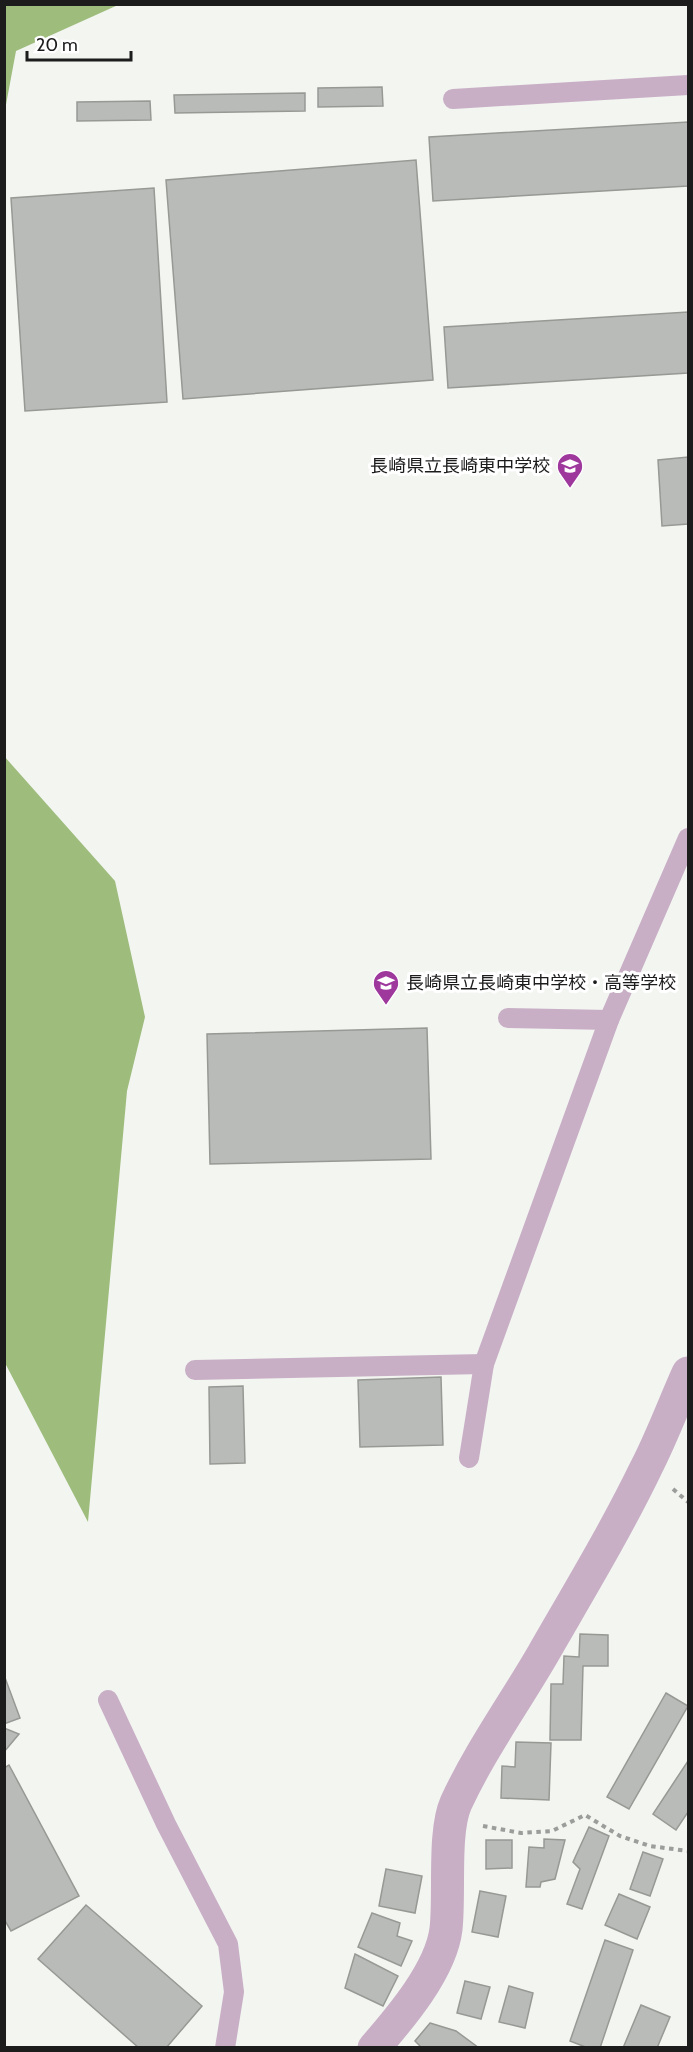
<svg xmlns="http://www.w3.org/2000/svg" width="693" height="2052" font-family="Cabin,'Noto Sans JP',sans-serif">
<rect width="100%" height="100%" fill="#f3f5f1"/>
<g fill="#9ebd7d">
<polygon points="5,4 118,4 118,5 16,51 5,110"/>
<polygon points="4,756 115,881 145,1017 127,1091 88,1522 5,1363"/>
</g>
<g fill="#b9bbb8" stroke="#979995" stroke-width="1.5">
<polygon points="382,87 383,106 318,107 318,88"/>
<polygon points="305,93 305,111 175,113 174,95"/>
<polygon points="150,101 151,120 77,121 77,102"/>
<polygon points="688,122 688,186 433,201 429,137"/>
<polygon points="416,160 433,380 183,399 166,180"/>
<polygon points="154,188 167,402 25,411 11,198"/>
<polygon points="688,312 688,373 448,388 444,327"/>
<polygon points="688,457 688,524 662,526 658,460"/>
<polygon points="427,1028 431,1159 210,1164 207,1034"/>
<polygon points="441,1377 443,1445 360,1447 358,1380"/>
<polygon points="243,1386 245,1463 210,1464 209,1387"/>
<polygon points="580,1634 608,1635 608,1666 583,1666 581,1740 550,1740 551,1684 563,1684 564,1656 579,1657"/>
<polygon points="4,1675 20,1718 4,1724"/>
<polygon points="666,1693 688,1706 629,1809 607,1797"/>
<polygon points="4,1728 19,1734 4,1752"/>
<polygon points="516,1742 551,1743 549,1800 501,1798 502,1766 515,1767"/>
<polygon points="688,1761 688,1812 676,1830 653,1814"/>
<polygon points="9,1765 79,1896 11,1931 4,1919 4,1768"/>
<polygon points="589,1827 609,1836 582,1909 567,1904 580,1869 573,1862"/>
<polygon points="544,1839 565,1840 555,1879 541,1882 540,1887 526,1887 529,1847 544,1848"/>
<polygon points="486,1840 512,1840 512,1868 486,1869"/>
<polygon points="643,1852 663,1859 650,1896 630,1889"/>
<polygon points="386,1869 422,1876 415,1913 379,1906"/>
<polygon points="480,1891 506,1896 498,1937 472,1932"/>
<polygon points="619,1894 650,1907 637,1939 605,1925"/>
<polygon points="86,1905 202,2006 166,2048 139,2048 38,1959"/>
<polygon points="372,1913 400,1923 397,1936 412,1941 401,1966 358,1947"/>
<polygon points="605,1940 633,1950 600,2048 588,2048 570,2041"/>
<polygon points="355,1954 398,1976 383,2006 345,1988"/>
<polygon points="465,1981 490,1987 481,2019 457,2013"/>
<polygon points="509,1986 533,1993 525,2028 499,2022"/>
<polygon points="641,2005 670,2017 657,2048 623,2048"/>
<polygon points="430,2023 456,2031 479,2048 422,2048 415,2041"/>
</g>
<g fill="none" stroke-linecap="round" stroke-linejoin="round">
<g stroke="#9b9d9a" stroke-width="4" stroke-dasharray="4.5 4.5" stroke-linecap="butt">
<polyline points="673,1489 688,1502"/>
<polyline points="483,1826 521,1833 552,1831 585,1815 620,1836 650,1846 688,1851"/>
</g>
<g stroke="#c8afc6" stroke-width="20">
<polyline points="453,99 688,85"/>
<polyline points="508,1018 609,1020"/>
<polyline points="195,1370 484,1364"/>
<polyline points="469,1458 484,1364 609,1020 688,838"/>
<polyline points="108,1700 166,1824 228,1944 234,1992 225,2048"/>
</g>
<path stroke="#c8afc6" stroke-width="33" d="M374,2048C401,2017 441,1970 446,1929C450,1894 443,1832 456,1803C480,1751 514,1704 543,1654C578,1593 615,1532 646,1468C662,1437 674,1404 688,1373"/>
</g>
<defs>
<g id="school-pin" transform="scale(1.35)"><path d="M0 17L-7.5 6A9.5 9.5 0 1 1 7.5 6Z" fill="#9e389d" stroke="#fff"/><path d="M0-5L7-2L0 1L-7-2ZM-4 1L0 2.5L4 1V4Q0 6-4 4Z" fill="#fff"/></g>
</defs>
<g fill-rule="evenodd">
<use href="#school-pin" x="570" y="466"/>
<use href="#school-pin" x="386" y="983"/>
</g>
<g text-anchor="middle" dominant-baseline="central" stroke-width="6" stroke-linejoin="round" paint-order="stroke">
<g font-size="18" fill="#1b1c1b" stroke="#fff" text-anchor="end">
<text x="550" y="466">長崎県立長崎東中学校</text>
<text x="406" y="983" text-anchor="start">長崎県立長崎東中学校・高等学校</text>
</g>
</g>
<rect width="693" height="2052" fill="none" stroke="#1b1c1b" stroke-width="12"/>
<path d="M27 51v9h104v-9" fill="none" stroke="#1b1c1b" stroke-width="3"/>
<text x="36" y="51" font-size="18" fill="#1b1c1b" stroke="#ffffff" stroke-width="4.5" paint-order="stroke">20 m</text>
</svg>
